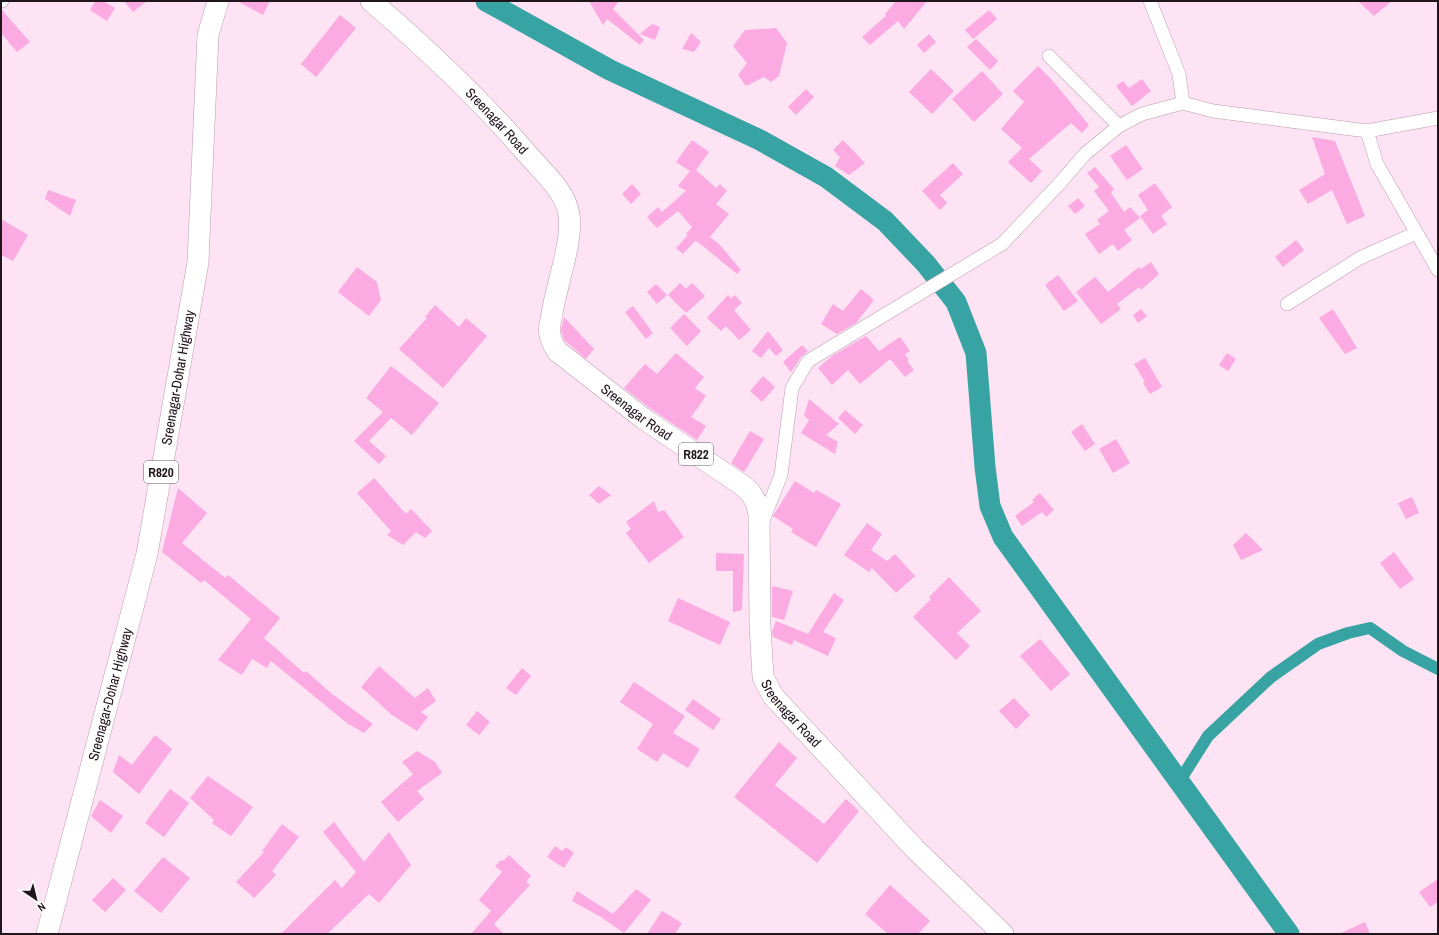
<svg xmlns="http://www.w3.org/2000/svg" width="1439" height="935" font-family="'Archivo Narrow',sans-serif">
<rect width="100%" height="100%" fill="#fee3f4"/>
<g fill="none" stroke-linecap="round" stroke-linejoin="round">
<polyline stroke="#37a3a3" stroke-width="12" points="1179,782 1208,736 1271,677 1318,644 1348,633 1370,628 1403,651 1438,669"/>
<polyline stroke="#37a3a3" stroke-width="21" points="486,1 610,70 760,140 826,177 885,221 926,264 956,302 976,353 985,467 990,506 1003,537 1289,934"/>
</g>
<g fill="#fcaae2">
<polygon points="95,1 103,1 115,8 107,21 90,10"/>
<polygon points="124,1 147,1 133,12"/>
<polygon points="237,1 270,1 263,15"/>
<polygon points="589,1 619,1 613,9 644,40 640,45 607,19 603,25"/>
<polygon points="896,1 927,1 904,29 898,21 870,45 862,37 886,16 885,14"/>
<polygon points="1358,1 1392,1 1374,16"/>
<polygon points="1,9 30,42 17,52 1,33"/>
<polygon points="989,10 997,19 973,39 965,30"/>
<polygon points="340,15 356,28 316,77 301,64"/>
<polygon points="652,24 660,27 655,40 640,34"/>
<polygon points="776,28 787,43 779,76 771,82 764,77 746,86 738,75 747,63 733,46 745,30"/>
<polygon points="691,33 701,42 694,52 682,49"/>
<polygon points="929,34 936,42 924,53 917,45"/>
<polygon points="976,39 998,61 990,70 967,47"/>
<polygon points="1038,66 1052,80 1089,125 1082,133 1071,123 1029,159 1042,171 1031,183 1008,162 1022,148 1001,129 1024,102 1013,91"/>
<polygon points="931,69 954,91 932,114 909,92"/>
<polygon points="982,71 1003,94 974,122 952,99"/>
<polygon points="1142,79 1151,91 1132,106 1116,86 1123,81 1129,88"/>
<polygon points="806,89 814,97 796,115 788,107"/>
<polygon points="1312,137 1335,141 1365,216 1347,224 1332,190 1308,204 1299,190 1325,174"/>
<polygon points="692,140 709,152 696,170 716,188 720,184 727,191 716,204 729,214 710,237 720,245 741,270 737,274 698,242 695,241 683,254 676,248 688,235 686,234 692,227 678,211 657,228 647,217 658,207 662,212 686,191 678,186 690,171 676,162"/>
<polygon points="843,140 865,163 849,175 835,166 840,157 833,150"/>
<polygon points="1126,145 1143,169 1127,180 1110,156"/>
<polygon points="953,163 963,174 940,195 947,203 940,210 922,191"/>
<polygon points="1095,167 1114,189 1111,193 1124,212 1130,207 1140,218 1124,230 1132,240 1118,251 1113,244 1099,254 1085,234 1100,224 1097,220 1109,211 1094,191 1099,187 1087,173"/>
<polygon points="1155,183 1172,207 1161,216 1167,224 1153,234 1140,216 1148,210 1138,195"/>
<polygon points="632,184 641,194 631,204 622,194"/>
<polygon points="48,190 76,200 70,216 45,199"/>
<polygon points="1078,198 1085,206 1075,214 1068,206"/>
<polygon points="1,219 28,235 13,261 1,255"/>
<polygon points="1296,240 1304,250 1283,267 1275,257"/>
<polygon points="1151,262 1159,274 1141,290 1139,287 1117,304 1121,309 1101,324 1076,292 1095,277 1108,292 1139,267 1141,269"/>
<polygon points="357,267 377,282 381,300 369,316 338,292"/>
<polygon points="1058,275 1078,301 1064,311 1045,285"/>
<polygon points="680,283 686,289 692,283 705,296 686,313 668,295"/>
<polygon points="656,284 667,295 657,304 647,292"/>
<polygon points="861,289 874,300 856,323 837,334 821,324 833,304 843,311"/>
<polygon points="728,295 731,298 735,295 742,303 734,310 751,330 739,340 726,326 721,331 707,318"/>
<polygon points="435,305 459,327 466,318 487,336 443,388 399,349 427,318 425,317"/>
<polygon points="633,306 653,333 646,339 625,312"/>
<polygon points="1141,309 1147,316 1138,323 1133,315"/>
<polygon points="1333,309 1357,348 1345,354 1319,318"/>
<polygon points="684,314 701,331 687,346 670,328"/>
<polygon points="564,317 594,349 586,359 564,340 561,330"/>
<polygon points="768,331 783,350 776,356 769,348 761,358 752,351"/>
<polygon points="866,336 879,351 900,337 910,351 905,354 909,360 907,361 914,370 905,377 890,359 860,384 848,370 832,385 818,368 832,356"/>
<polygon points="802,345 808,351 801,357 791,372 783,362"/>
<polygon points="676,353 704,377 695,388 706,396 691,417 706,426 697,440 651,409 624,388 645,364 657,374"/>
<polygon points="1227,353 1236,359 1228,371 1219,365"/>
<polygon points="1145,358 1162,387 1150,394 1143,383 1145,382 1134,364"/>
<polygon points="391,366 439,403 412,435 391,418 369,441 386,456 379,464 354,441 383,412 366,398"/>
<polygon points="763,376 775,387 762,402 750,391"/>
<polygon points="809,399 839,424 826,435 838,442 835,454 801,433 809,420 804,416"/>
<polygon points="845,410 863,425 855,434 838,418"/>
<polygon points="1082,424 1095,444 1085,451 1071,432"/>
<polygon points="750,431 764,439 744,472 731,463"/>
<polygon points="1116,439 1130,463 1113,473 1099,449"/>
<polygon points="374,478 406,514 411,509 432,531 425,538 416,532 403,545 387,535 391,531 357,493"/>
<polygon points="795,481 814,493 816,490 841,504 816,547 791,532 793,529 773,516"/>
<polygon points="599,486 611,495 599,504 589,495"/>
<polygon points="178,488 207,513 182,543 225,578 228,575 280,618 264,638 304,673 306,671 332,694 373,724 364,733 347,723 271,661 267,668 252,659 242,675 218,660 251,619 204,580 201,583 162,552"/>
<polygon points="1040,493 1054,510 1046,517 1042,512 1022,526 1015,516 1034,502 1032,500"/>
<polygon points="1412,497 1419,513 1406,519 1398,503"/>
<polygon points="654,501 658,512 664,510 684,537 649,563 626,533 631,529 626,522"/>
<polygon points="867,523 882,534 871,550 887,561 895,554 915,576 896,593 872,568 869,572 844,555"/>
<polygon points="1246,533 1263,550 1241,560 1233,545"/>
<polygon points="1394,552 1414,579 1400,589 1380,563"/>
<polygon points="716,553 744,554 742,610 733,612 733,571 716,571"/>
<polygon points="949,577 981,611 957,633 970,646 956,660 913,617 931,599 929,597"/>
<polygon points="772,586 793,591 784,620 772,617"/>
<polygon points="834,593 844,600 823,632 836,638 828,656 794,640 792,645 773,637 772,631 776,621 808,634"/>
<polygon points="678,598 730,622 720,645 668,621"/>
<polygon points="1040,639 1070,674 1051,691 1020,656"/>
<polygon points="379,666 415,698 428,688 436,701 421,712 428,717 417,731 392,715 361,687"/>
<polygon points="522,668 531,676 516,695 506,688"/>
<polygon points="634,682 685,716 673,733 700,749 688,768 663,753 657,762 637,749 653,724 620,702"/>
<polygon points="1014,698 1030,715 1016,729 999,711"/>
<polygon points="693,699 721,719 713,730 685,710"/>
<polygon points="477,711 490,722 479,735 466,725"/>
<polygon points="155,735 172,749 139,794 113,772 119,755 132,765"/>
<polygon points="779,742 797,758 775,785 824,824 846,799 859,811 817,863 734,797"/>
<polygon points="417,751 435,762 442,773 417,791 424,799 398,822 381,802 413,774 402,762"/>
<polygon points="208,776 253,807 231,836 212,823 214,820 190,798"/>
<polygon points="170,789 189,803 164,837 145,823"/>
<polygon points="100,800 123,816 111,833 91,816"/>
<polygon points="334,822 364,862 389,832 411,865 379,903 369,894 327,934 281,934 335,880 342,888 356,872 323,832"/>
<polygon points="282,824 299,837 272,871 276,875 254,898 236,882 264,852 262,851"/>
<polygon points="555,846 562,851 566,847 574,853 564,868 547,857"/>
<polygon points="509,855 531,876 526,882 530,885 494,924 504,934 471,934 491,911 479,900 502,872 495,866 501,860 503,861"/>
<polygon points="163,857 190,878 161,913 134,891"/>
<polygon points="113,878 126,890 105,912 92,900"/>
<polygon points="1438,879 1438,902 1430,907 1419,892"/>
<polygon points="890,885 930,921 918,934 888,934 865,914"/>
<polygon points="636,889 651,900 624,933 601,917 572,901 577,891 613,914"/>
<polygon points="662,911 682,923 675,934 647,934"/>
<polygon points="1365,922 1370,934 1339,934"/>
</g>
<g fill="none" stroke-linecap="round" stroke-linejoin="round">
<g stroke="#bb9bb0" stroke-width="14">
<g id="minor">
<polyline points="1,1 2,1"/>
<polyline points="1150,1 1179,74 1183,103"/>
<polyline points="1049,56 1119,126"/>
<polyline points="1367,131 1377,164 1438,270"/>
<polyline points="1287,304 1360,258 1416,233"/>
<polyline points="762,523 781,475 792,388 808,361 1002,244 1060,183 1085,154 1119,126 1142,114 1183,103 1213,111 1367,131 1438,118"/>
</g>
</g>
<g stroke="#bb9bb0" stroke-width="22">
<g id="primary">
<path id="s1" d="M371,1C427,49 481,100 529,156C544,173 566,192 569,215C573,242 556,286 552,314C551,320 548,328 550,335C551,341 554,346 557,351L644,419L742,485L750,492L756,502L759,514L760,626L763,677L773,696L915,849L1003,934"/>
<path id="s2" d="M47,934L147,554L198,262L208,35L218,1"/>
</g>
</g>
<use href="#minor" stroke="#fff" stroke-width="13"/>
<use href="#primary" stroke="#fff" stroke-width="21"/>
</g>
<g text-anchor="middle" dominant-baseline="central" stroke-width="3" stroke-linejoin="round" paint-order="stroke">
<g fill="#fff" stroke="#645b61" stroke-width="1">
<rect x="679" y="443" width="34" height="22" rx="3"/>
<rect x="144" y="461" width="34" height="22" rx="3"/>
</g>
<g font-size="13" font-weight="bold" fill="#21151d">
<text x="696" y="454">R822</text>
<text x="161" y="472">R820</text>
</g>
<g font-size="14" fill="#21151d" stroke="#fff">
<text stroke="none"><textPath href="#s1" startOffset="174">Sreenagar Road</textPath></text>
<text stroke="none"><textPath href="#s2" startOffset="572">Sreenagar-Dohar Highway</textPath></text>
<text stroke="none"><textPath href="#s1" startOffset="534">Sreenagar Road</textPath></text>
<text stroke="none"><textPath href="#s2" startOffset="248">Sreenagar-Dohar Highway</textPath></text>
<text stroke="none"><textPath href="#s1" startOffset="906">Sreenagar Road</textPath></text>
</g>
</g>
<rect width="1439" height="935" fill="none" stroke="#21151d" stroke-width="4"/>
<g transform="translate(36 899) rotate(145)" stroke="#ffffff" stroke-width="3" paint-order="stroke">
<path d="M0-3L7 15L0 10L-7 15Z" fill="#21151d"/>
<text y="-6" font-size="11" font-weight="bold" text-anchor="middle" fill="#21151d">N</text>
</g>
</svg>
